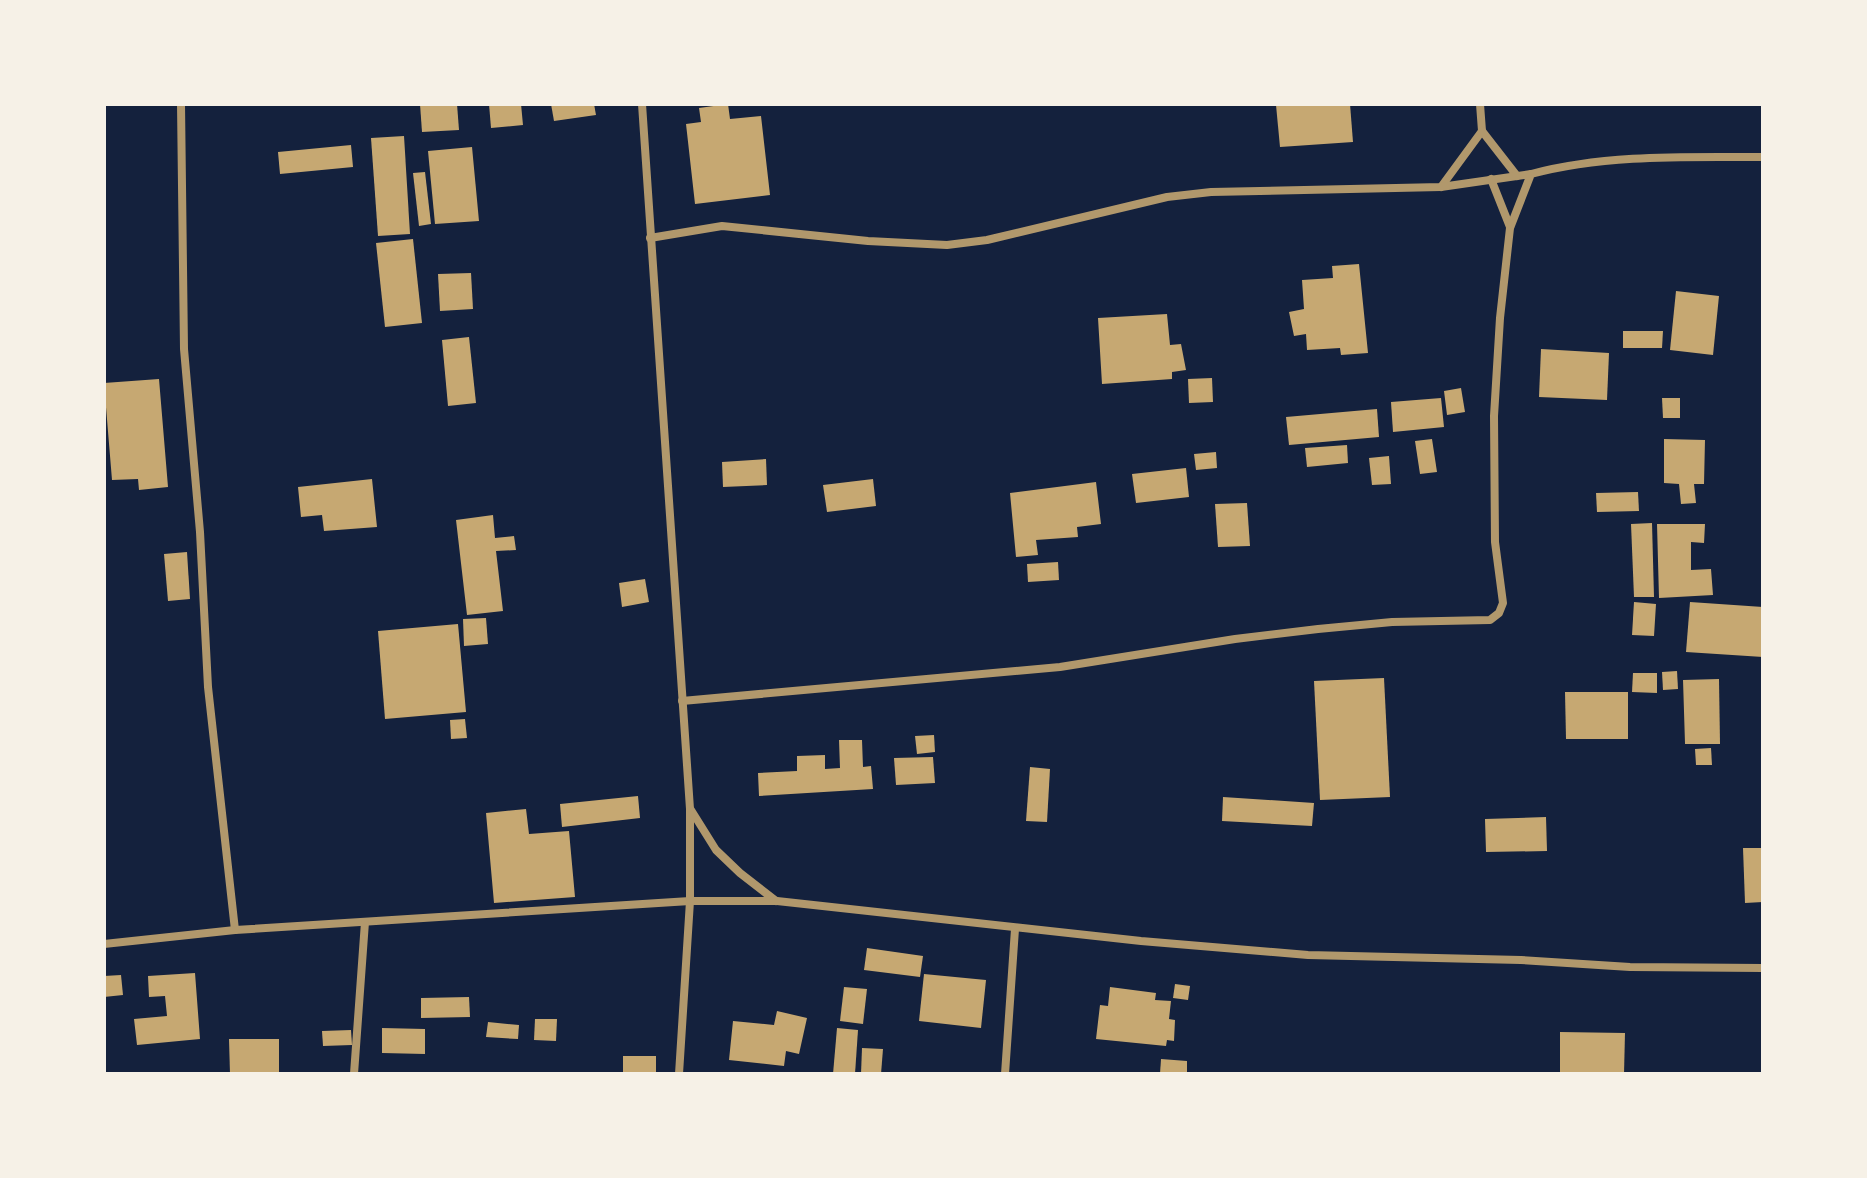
<svg xmlns="http://www.w3.org/2000/svg" width="1867" height="1178" font-family="Lora,serif">
<rect width="100%" height="100%" fill="#14213d"/>
<g fill="#c6a872">
<polygon points="420,104 457,104 459,130 422,132"/>
<polygon points="489,104 521,104 523,125 491,128"/>
<polygon points="551,104 594,104 596,115 554,121"/>
<polygon points="728,104 730,119 761,116 770,195 695,204 686,124 701,122 699,108"/>
<polygon points="1293,104 1350,104 1353,142 1280,147 1276,105"/>
<polygon points="404,136 410,234 378,236 371,138"/>
<polygon points="351,145 353,167 280,174 278,152"/>
<polygon points="472,147 479,221 435,224 428,151"/>
<polygon points="425,172 431,224 419,226 413,173"/>
<polygon points="413,239 422,323 385,327 376,243"/>
<polygon points="1359,264 1368,353 1341,355 1340,348 1307,350 1306,334 1294,336 1289,312 1304,309 1302,280 1333,278 1332,266"/>
<polygon points="471,273 473,309 440,311 438,274"/>
<polygon points="1676,291 1719,296 1713,355 1670,350"/>
<polygon points="1167,314 1170,345 1181,344 1186,370 1172,372 1172,379 1102,384 1098,318"/>
<polygon points="1623,331 1663,331 1662,348 1623,348"/>
<polygon points="469,337 476,403 448,406 442,340"/>
<polygon points="1541,349 1609,353 1607,400 1539,397"/>
<polygon points="1212,378 1213,402 1189,403 1188,379"/>
<polygon points="159,379 168,487 139,490 138,479 112,480 104,383"/>
<polygon points="1461,388 1465,412 1447,415 1444,391"/>
<polygon points="1441,398 1444,427 1393,432 1391,402"/>
<polygon points="1662,398 1680,398 1680,418 1663,418"/>
<polygon points="1377,409 1379,437 1289,445 1286,417"/>
<polygon points="1432,439 1437,472 1420,474 1415,441"/>
<polygon points="1664,439 1705,440 1704,484 1694,484 1696,503 1681,504 1679,484 1664,483"/>
<polygon points="1347,445 1348,463 1307,467 1305,448"/>
<polygon points="1216,452 1217,468 1196,470 1194,454"/>
<polygon points="1389,456 1391,484 1372,485 1369,458"/>
<polygon points="766,459 767,485 723,487 722,462"/>
<polygon points="1186,468 1189,497 1136,503 1132,474"/>
<polygon points="372,479 377,527 324,531 322,515 301,517 298,487"/>
<polygon points="873,479 876,506 827,512 823,485"/>
<polygon points="1096,482 1101,524 1077,527 1078,537 1036,540 1038,555 1016,557 1010,493"/>
<polygon points="1638,492 1639,511 1597,512 1596,493"/>
<polygon points="1247,503 1250,546 1218,547 1215,504"/>
<polygon points="493,515 495,538 514,536 516,550 496,551 503,611 467,615 456,520"/>
<polygon points="1652,523 1654,597 1634,597 1631,524"/>
<polygon points="1657,524 1705,524 1704,543 1691,542 1691,570 1711,569 1713,595 1659,598"/>
<polygon points="187,552 190,599 168,601 164,554"/>
<polygon points="1058,562 1059,580 1028,582 1027,564"/>
<polygon points="645,579 649,602 622,607 619,583"/>
<polygon points="1634,602 1656,604 1654,636 1632,635"/>
<polygon points="1690,602 1763,607 1763,657 1686,652"/>
<polygon points="486,618 488,644 464,646 463,619"/>
<polygon points="458,624 466,712 385,719 378,631"/>
<polygon points="1677,671 1678,689 1663,690 1662,672"/>
<polygon points="1633,673 1657,673 1657,693 1632,692"/>
<polygon points="1384,678 1390,797 1320,800 1314,681"/>
<polygon points="1719,679 1720,744 1685,744 1683,680"/>
<polygon points="1565,692 1628,692 1628,739 1566,739"/>
<polygon points="465,719 467,738 451,739 450,720"/>
<polygon points="934,735 935,752 917,754 915,736"/>
<polygon points="839,740 862,740 863,767 871,766 873,789 759,796 758,773 797,771 797,756 825,755 825,769 840,768"/>
<polygon points="1711,748 1712,765 1696,765 1695,749"/>
<polygon points="933,757 935,783 896,785 894,758"/>
<polygon points="1030,767 1050,769 1047,822 1026,821"/>
<polygon points="638,796 640,818 562,827 560,804"/>
<polygon points="1223,797 1314,803 1312,826 1222,821"/>
<polygon points="526,809 529,834 569,831 575,897 494,903 486,813"/>
<polygon points="1546,817 1547,851 1486,852 1485,819"/>
<polygon points="1743,848 1763,848 1763,902 1745,903"/>
<polygon points="867,948 923,956 920,977 864,970"/>
<polygon points="195,973 200,1039 137,1045 134,1019 167,1016 165,996 149,997 148,976"/>
<polygon points="924,974 986,980 981,1028 919,1021"/>
<polygon points="121,975 123,995 104,997 104,976"/>
<polygon points="1175,984 1190,986 1188,1000 1173,998"/>
<polygon points="844,987 867,989 863,1024 840,1021"/>
<polygon points="1110,987 1156,993 1155,1000 1171,1001 1169,1019 1175,1020 1174,1041 1167,1040 1166,1046 1096,1039 1100,1005 1108,1006"/>
<polygon points="469,997 470,1017 421,1018 421,998"/>
<polygon points="777,1011 807,1018 799,1054 786,1051 784,1066 729,1060 733,1021 774,1025"/>
<polygon points="535,1019 557,1019 556,1041 534,1040"/>
<polygon points="488,1022 519,1025 518,1039 486,1037"/>
<polygon points="382,1028 425,1029 425,1054 382,1053"/>
<polygon points="837,1028 858,1030 855,1074 833,1074"/>
<polygon points="351,1030 352,1045 323,1046 322,1031"/>
<polygon points="1560,1032 1625,1033 1624,1074 1560,1074"/>
<polygon points="229,1039 279,1039 279,1074 230,1074"/>
<polygon points="862,1048 883,1049 881,1074 861,1074"/>
<rect x="623" y="1056" width="33" height="18"/>
<polygon points="1161,1059 1187,1061 1187,1074 1160,1074"/>
</g>
<g fill="none" stroke-linecap="round" stroke-linejoin="round">
<g stroke="#b1986c" stroke-width="8">
<polyline points="181,104 184,349 200,532 208,687 235,930"/>
<polyline points="1480,104 1482,131 1517,176"/>
<polyline points="1491,179 1510,227"/>
<polyline points="1441,187 1482,131"/>
<polyline points="650,238 722,226 868,241 947,245 987,240 1167,197 1211,192 1441,187 1531,174"/>
<path d="M682,701L1060,667L1235,639L1318,629L1392,622L1490,620L1499,613L1503,603L1495,542L1494,416L1500,318L1510,228L1531,174C1605,154 1687,157 1763,157"/>
<polyline points="691,810 716,850 740,873 776,901"/>
<polyline points="104,944 235,930 690,901 690,809 642,104"/>
<polyline points="354,1074 365,922"/>
<polyline points="679,1074 690,901 777,901 1141,941 1308,955 1521,960 1630,967 1763,968"/>
<polyline points="1005,1074 1015,929"/>
</g>
</g>
<rect width="1867" height="1178" fill="none" stroke="#f6f1e7" stroke-width="212"/>
</svg>
